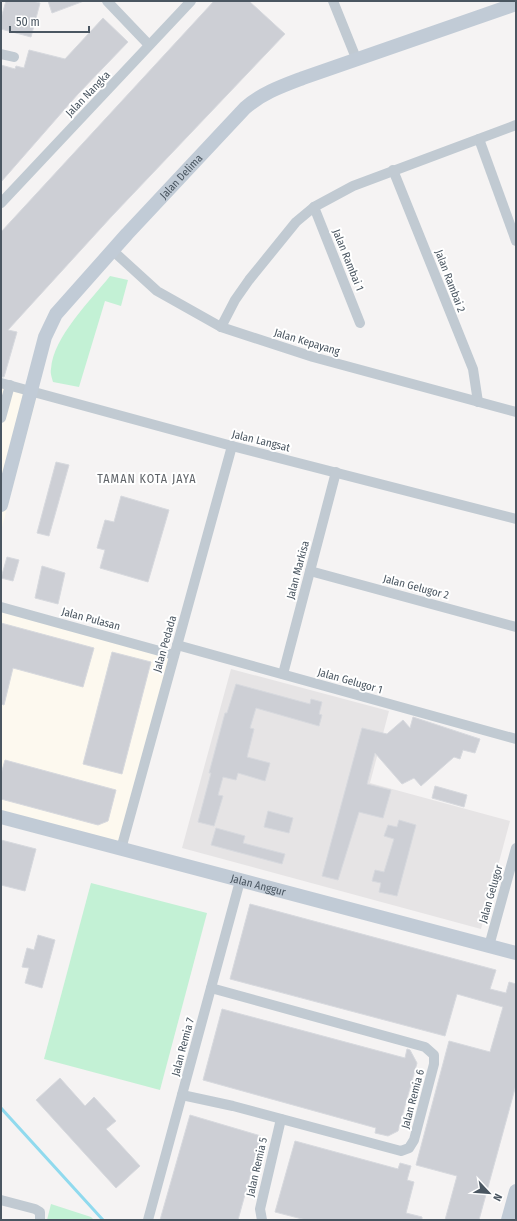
<svg xmlns="http://www.w3.org/2000/svg" width="517" height="1221" font-family="'Fira Sans Condensed',sans-serif">
<rect width="100%" height="100%" fill="#f5f3f3"/>
<g fill="#fdf9ef">
<polygon points="1,379 39,389 1,531"/>
<polygon points="1,603 179,653 123,856 1,824"/>
</g>
<polygon fill="#e6e4e5" points="231,669 389,711 370,783 510,821 481,929 182,848"/>
<g fill="#c3f1d5">
<path d="M110,276L128,280L121,306L105,301L79,387L53,382C52,378 50,373 51,369C53,337 91,300 110,276Z"/>
<polygon points="91,883 207,913 160,1090 44,1059"/>
<polygon points="51,1204 91,1217 94,1220 47,1220"/>
</g>
<g fill="none" stroke-linecap="round" stroke-linejoin="round">
<polyline stroke="#90daee" stroke-width="3" points="1,1108 103,1220"/>
</g>
<g fill="#cdcfd5" stroke="#d7d9de">
<polygon points="6,1 33,1 40,3 31,37 1,29 1,18"/>
<polygon points="48,1 84,1 52,13"/>
<polygon points="214,1 249,1 285,34 112,216 8,330 17,332 4,377 1,377 1,232"/>
<polygon points="103,18 128,42 78,94 1,182 1,65 15,69 16,66 24,68 29,50 65,59"/>
<polygon points="56,462 69,465 49,536 37,533"/>
<polygon points="121,496 169,510 148,582 100,568 105,550 97,548 105,520 114,522"/>
<polygon points="7,557 19,560 13,581 1,578"/>
<polygon points="42,566 65,573 58,604 35,598"/>
<polygon points="1,623 94,648 83,687 13,668 4,705 1,704"/>
<polygon points="112,652 151,662 122,774 83,764"/>
<polygon points="236,684 310,704 311,699 322,702 319,714 322,715 319,726 256,708 250,728 254,729 247,757 270,763 265,781 238,773 236,780 223,777 218,795 223,796 214,826 198,822 211,773 209,773 225,713 227,713"/>
<polygon points="413,717 480,739 475,753 463,750 460,759 454,757 421,786 414,778 402,784 375,753 367,784 391,790 383,818 359,812 338,880 322,876 362,728 387,734 403,720 410,728"/>
<polygon points="5,760 116,790 108,821 98,825 1,799 1,774"/>
<polygon points="435,786 467,795 464,807 432,798"/>
<polygon points="268,811 293,818 289,833 264,827"/>
<polygon points="399,820 416,825 397,896 379,892 381,883 372,881 375,870 384,872 394,839 384,836 388,825 397,827"/>
<polygon points="216,828 245,836 243,843 285,854 282,864 211,845"/>
<polygon points="1,840 36,849 25,891 1,885"/>
<polygon points="250,904 496,970 490,989 506,993 509,982 516,984 516,1085 479,1220 445,1220 457,1176 416,1165 449,1041 490,1052 503,1007 457,994 445,1036 230,979"/>
<polygon points="38,935 55,940 42,988 25,983 29,968 22,967 27,948 34,950"/>
<polygon points="222,1009 405,1058 407,1049 410,1050 417,1063 398,1131 388,1136 375,1133 376,1128 203,1080"/>
<polygon points="60,1078 85,1106 94,1097 116,1121 106,1129 140,1166 116,1188 36,1100"/>
<polygon points="190,1115 261,1136 238,1220 160,1220"/>
<polygon points="295,1141 398,1169 400,1163 411,1166 407,1180 414,1182 406,1213 422,1217 422,1220 306,1220 275,1212"/>
</g>
<g fill="none" stroke-linecap="round" stroke-linejoin="round">
<g stroke="#c1cad2" stroke-width="10">
<polyline points="107,1 149,45"/>
<polyline points="333,1 356,58"/>
<polyline points="1,54 14,57"/>
<polyline points="479,139 516,241"/>
<polyline points="393,170 473,369 478,402"/>
<polyline points="1,203 191,1"/>
<polyline points="314,207 360,323"/>
<polyline points="112,250 157,291 221,327 313,357 516,412"/>
<polyline points="221,327 235,300 249,280 296,222 314,207 353,186 516,125"/>
<polyline points="1,383 232,446 516,519"/>
<polyline points="1,418 10,385"/>
<polyline points="310,571 516,627"/>
<polyline points="1,607 174,655"/>
<polyline points="177,645 516,739"/>
<polyline points="283,674 336,472"/>
<polyline points="121,849 232,446"/>
<polyline points="489,946 516,848"/>
<polyline points="182,1095 233,1106 401,1151 409,1148 414,1140 434,1064 434,1055 425,1047 211,988"/>
<polyline points="1,1200 35,1209 40,1212 40,1220"/>
<polyline points="148,1220 240,881"/>
<polyline points="262,1220 260,1209 281,1119"/>
</g>
<g stroke="#c1cbd6" stroke-width="14">
<path id="s1" d="M1,505L45,337L56,314L127,234L245,108C262,93 282,86 303,78L516,4"/>
<path id="s2" d="M1,817L516,953"/>
<polyline points="508,1220 516,1191"/>
</g>
</g>
<g text-anchor="middle" dominant-baseline="central" stroke-width="4" stroke-linejoin="round" paint-order="stroke">
<g font-size="11" fill="#4a5661" stroke="#fff">
<text transform="translate(88 94) rotate(-46)">Jalan Nangka</text>
<text stroke="none"><textPath href="#s1" startOffset="385">Jalan Delima</textPath></text>
<text transform="translate(348 260) rotate(68)">Jalan Rambai 1</text>
<text transform="translate(450 281) rotate(69)">Jalan Rambai 2</text>
<text transform="translate(307 342) rotate(17)">Jalan Kepayang</text>
<text transform="translate(261 441) rotate(14)">Jalan Langsat</text>
<text transform="translate(298 570) rotate(-75)">Jalan Markisa</text>
<text transform="translate(416 587) rotate(15)">Jalan Gelugor 2</text>
<text transform="translate(91 619) rotate(15)">Jalan Pulasan</text>
<text transform="translate(165 644) rotate(-74)">Jalan Pedada</text>
<text transform="translate(350 681) rotate(16)">Jalan Gelugor 1</text>
<text stroke="none"><textPath href="#s2" startOffset="266">Jalan Anggur</textPath></text>
<text transform="translate(491 894) rotate(-74)">Jalan Gelugor</text>
<text transform="translate(183 1047) rotate(-75)">Jalan Remia 7</text>
<text transform="translate(413 1099) rotate(-75)">Jalan Remia 6</text>
<text transform="translate(257 1167) rotate(-77)">Jalan Remia 5</text>
</g>
<g font-size="12" letter-spacing="1" fill="#5f6368" stroke="#fff">
<text x="147" y="479">TAMAN KOTA JAYA</text>
</g>
</g>
<rect width="517" height="1221" fill="none" stroke="#4a5661" stroke-width="4"/>
<g transform="translate(489 1193) rotate(116)" stroke="#ffffff" stroke-width="3" paint-order="stroke">
<path d="M0-3L7 15L0 10L-7 15Z" fill="#4a5661"/>
<text y="-6" font-size="11" font-weight="bold" text-anchor="middle" fill="#4a5661">N</text>
</g>
<path d="M10 26v6h79v-6" fill="none" stroke="#4a5661" stroke-width="2"/>
<text x="16" y="26" font-size="12" fill="#4a5661" stroke="#ffffff" stroke-width="3" paint-order="stroke">50 m</text>
</svg>
